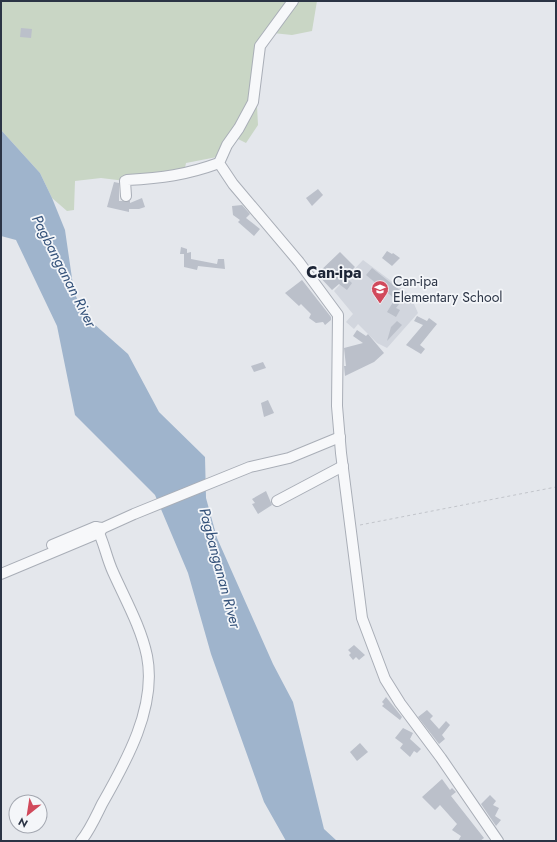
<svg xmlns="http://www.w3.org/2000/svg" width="557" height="842" font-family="Jost,sans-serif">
<rect width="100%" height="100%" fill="#e4e7ec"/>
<polygon fill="#d2d6de" points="363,260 410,295 418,313 387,348 377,343 358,324 354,329 346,322 353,314 334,291"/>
<polygon fill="#c9d6c5" points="1,1 317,1 312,31 292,35 263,32 256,45 251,78 257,106 258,125 246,143 236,138 217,157 186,163 183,177 150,184 101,178 75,181 74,210 67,211 52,198 40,173 1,130"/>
<polygon fill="#9fb4cc" points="1,130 40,173 52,198 65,230 74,292 85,316 128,354 159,412 205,457 206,498 217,538 273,664 293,702 324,829 337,841 286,841 264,802 211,654 188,573 155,495 75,415 57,326 16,240 1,236"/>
<g fill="#bbc0ca">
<polygon points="21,28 32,29 31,38 20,37"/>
<polygon points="114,182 119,183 119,201 130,201 130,203 142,198 145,207 139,209 129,209 129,212 107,207"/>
<polygon points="318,189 323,195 312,206 306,198"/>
<polygon points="242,205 250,214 246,218 260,229 254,236 238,222 240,220 233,215 232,206"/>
<polygon points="181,247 187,249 187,253 191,252 191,259 217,264 218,259 224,259 225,269 198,266 197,270 184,267 184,254 180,254"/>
<polygon points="387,251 392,254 393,253 400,258 392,266 382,258"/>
<polygon points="340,252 355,267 345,277 352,283 347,290 339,284 332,290 317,274"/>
<polygon points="372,268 406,295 396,308 400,310 396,317 387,312 395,299 366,275"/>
<polygon points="302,280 331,317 331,320 325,325 323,322 316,323 309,318 311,314 301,304 299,306 285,293"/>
<polygon points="417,316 427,321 429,318 437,324 420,345 425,349 421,354 406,345 423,325 414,321"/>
<polygon points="397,321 402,325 387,341 391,327"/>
<polygon points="357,330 366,336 368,334 384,353 374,362 345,376 344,366 346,366 344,348 363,343 353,336"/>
<polygon points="263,362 266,368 254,372 251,366"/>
<polygon points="268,400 274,413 264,417 261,403"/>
<polygon points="266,491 272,505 258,514 252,504 255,503 252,499"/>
<polygon points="354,645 365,655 359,660 356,657 353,660 349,655 351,653 348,650"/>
<polygon points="386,697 402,717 400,720 382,706 384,704 382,702"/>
<polygon points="427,710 433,716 430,719 439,729 446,721 450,725 442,735 445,739 439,744 418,717"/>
<polygon points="403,728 413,733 410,739 421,749 417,753 414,751 410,757 400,748 403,744 395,738"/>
<polygon points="360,743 368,752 357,761 350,752"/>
<polygon points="442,779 450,790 452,788 456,792 451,796 484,838 480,841 458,841 461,836 452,830 457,824 440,805 435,810 422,797"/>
<polygon points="490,795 496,801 493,805 499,808 495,816 501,820 496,826 481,804"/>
</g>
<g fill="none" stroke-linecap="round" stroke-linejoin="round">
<g stroke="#a9aeb7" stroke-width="12">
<g id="minor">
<polyline points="293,1 260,46 253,102 239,128 227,145 219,163 233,184 299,262 338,315 337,406 341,453 362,618 385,679 400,703 441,758 498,841"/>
<path d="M126,196L125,181L127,180C162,178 186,175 219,163"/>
<polyline points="277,501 343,466"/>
<polyline points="52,545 95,527 102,528"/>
<polyline points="1,574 99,533 103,528 134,514 250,467 289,458 340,437"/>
<path d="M81,841C90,830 96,816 102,804C126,762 157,707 147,656C141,627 125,599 113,572C106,557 104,541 96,527"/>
</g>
</g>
<polyline stroke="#c2c5cb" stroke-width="1" stroke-dasharray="3 3" stroke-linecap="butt" points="360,525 556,487"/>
<use href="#minor" stroke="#f7f8fa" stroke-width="10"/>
</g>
<defs>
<g id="school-pin" transform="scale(0.9)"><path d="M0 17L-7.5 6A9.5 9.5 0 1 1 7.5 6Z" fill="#d1495b" stroke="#f4f6f9"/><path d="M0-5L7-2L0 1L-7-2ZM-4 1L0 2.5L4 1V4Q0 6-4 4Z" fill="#fff"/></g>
</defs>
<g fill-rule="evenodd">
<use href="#school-pin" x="380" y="289"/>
</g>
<g text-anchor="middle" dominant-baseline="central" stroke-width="3.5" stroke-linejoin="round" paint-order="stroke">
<g font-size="14" fill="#2b3445" stroke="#f4f6f9" text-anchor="start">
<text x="393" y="281">Can-ipa<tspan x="393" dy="16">Elementary School</tspan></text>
</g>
<g font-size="15" font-style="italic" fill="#34527a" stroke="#f4f6f9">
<text transform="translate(64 271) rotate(63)">Pagbanganan River</text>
<text transform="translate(220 568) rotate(75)">Pagbanganan River</text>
</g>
<g font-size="16" font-weight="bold" fill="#1d2536" stroke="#f4f6f9">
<text x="334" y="272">Can-ipa</text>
</g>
</g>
<rect width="557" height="842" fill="none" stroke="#2b3445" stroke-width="4"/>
<g transform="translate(28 814) rotate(210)"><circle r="19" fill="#f4f6f9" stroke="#a4a8b1"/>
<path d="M0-3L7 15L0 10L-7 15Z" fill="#d1495b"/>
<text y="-6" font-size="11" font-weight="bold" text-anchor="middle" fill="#2b3445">N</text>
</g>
</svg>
